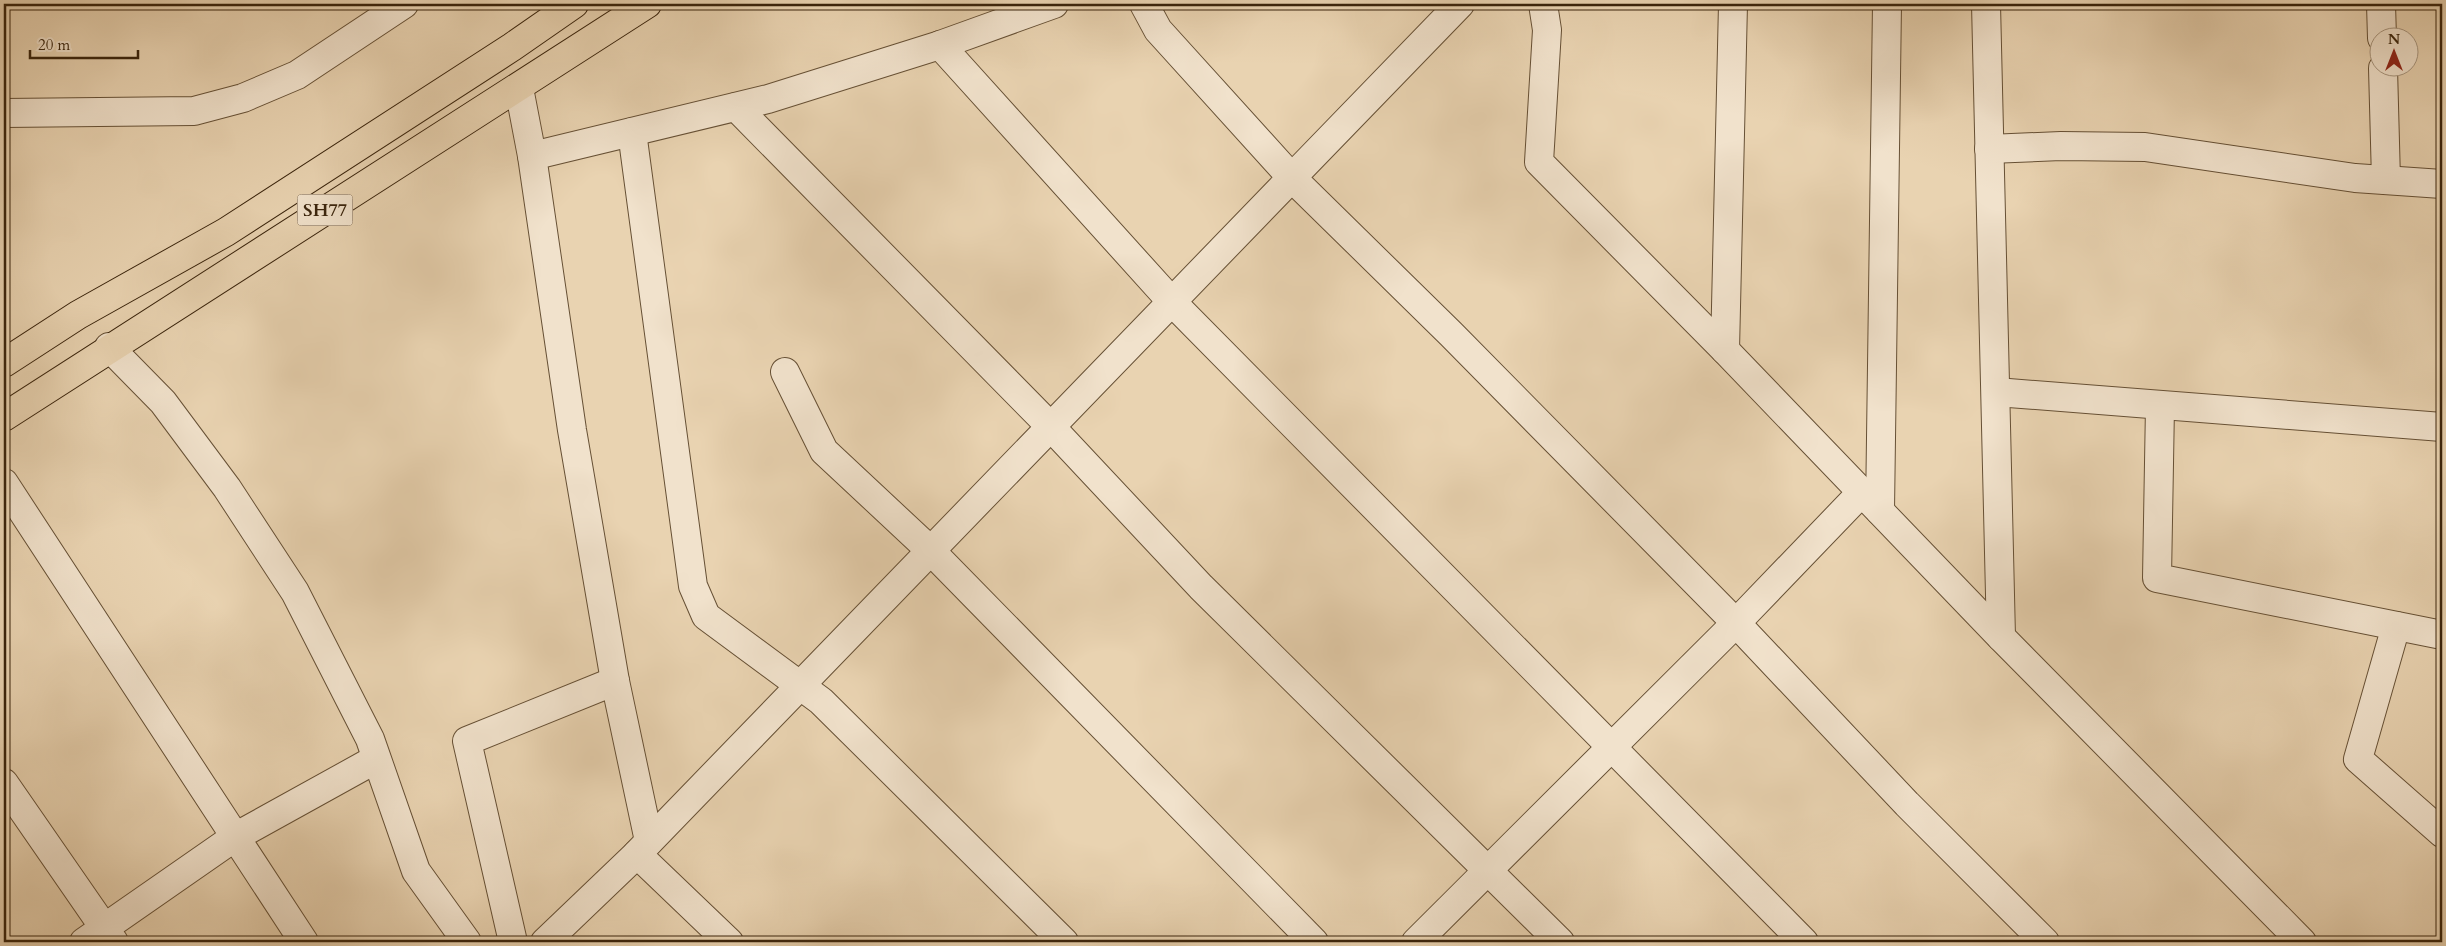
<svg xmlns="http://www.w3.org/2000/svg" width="2446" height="946" font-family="Cardo,serif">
<rect width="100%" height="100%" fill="#e9d3b1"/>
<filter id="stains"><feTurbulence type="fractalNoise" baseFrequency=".004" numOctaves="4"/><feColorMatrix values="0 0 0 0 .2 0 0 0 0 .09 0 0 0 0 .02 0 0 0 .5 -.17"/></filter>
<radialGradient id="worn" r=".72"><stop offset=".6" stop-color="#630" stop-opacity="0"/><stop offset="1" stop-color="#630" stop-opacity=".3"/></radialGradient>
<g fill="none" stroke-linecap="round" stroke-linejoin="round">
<g stroke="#665035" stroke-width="30">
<g id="minor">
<polyline points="1144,4 1158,30 1292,178 1451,334 1736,623 1907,804 2045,942"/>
<polyline points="1543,4 1547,30 1539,162 1725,350 2001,637 2302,942"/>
<polyline points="1986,4 2001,637"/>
<polyline points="2381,4 2382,38"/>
<polyline points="940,45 1172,302 1804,942"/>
<polyline points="2383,68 2386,180"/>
<polyline points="519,88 532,156 572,430 615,681 649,841"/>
<polyline points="736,107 1051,427 1201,587 1560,942"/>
<polyline points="4,113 194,111 243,98 297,75 404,4"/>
<polyline points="632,132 693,586 706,616 821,701 1064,942"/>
<polyline points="1989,149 2061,146 2145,147 2355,178 2442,184"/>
<polyline points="532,156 768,99 940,45 1054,4"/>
<polyline points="109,347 163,402 227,488 295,592 370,739 416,871 467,942"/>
<polyline points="1725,350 1733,4"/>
<polyline points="785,372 824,451 931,551 1314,942"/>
<polyline points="1996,392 2442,427"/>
<polyline points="2160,406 2157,578 2442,635"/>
<polyline points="4,483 304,942"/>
<polyline points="1880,511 1887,4"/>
<polyline points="2396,626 2358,759 2442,833"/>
<polyline points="4,783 114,942"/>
<polyline points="637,854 1460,4"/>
<polyline points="84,942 235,837 376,759"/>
<polyline points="513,942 467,741 615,681"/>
<polyline points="545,942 637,854 729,942"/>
<polyline points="1416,942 1736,623 1862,492"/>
</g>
</g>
<g stroke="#3a240c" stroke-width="30">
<g id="major">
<polyline points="4,363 78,315 226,232 512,47 574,4"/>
<polyline points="4,417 647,4"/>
</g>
</g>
<use href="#minor" stroke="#f1e2cc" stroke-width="28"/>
<use href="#major" stroke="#e9d3b1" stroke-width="28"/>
</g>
<g text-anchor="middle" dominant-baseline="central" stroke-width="4.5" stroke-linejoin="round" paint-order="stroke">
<rect fill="#f1e2cc" stroke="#715d46" stroke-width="1" x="297.5" y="194.5" width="55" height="31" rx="4"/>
<g font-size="18" font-weight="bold" fill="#3a240c">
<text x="325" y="210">SH77</text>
</g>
</g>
<rect width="2446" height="946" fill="none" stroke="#e9d3b1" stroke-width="20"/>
<rect x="5" y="5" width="2436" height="936" fill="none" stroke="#3a240c" stroke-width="2.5"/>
<rect x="10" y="10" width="2426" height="926" fill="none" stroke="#3a240c"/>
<g transform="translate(2394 52)"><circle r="24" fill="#f1e2cc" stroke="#a8967f"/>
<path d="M0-4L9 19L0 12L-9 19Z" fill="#8f2418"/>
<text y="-8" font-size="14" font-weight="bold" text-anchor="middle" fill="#3a240c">N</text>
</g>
<path d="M30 50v8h108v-8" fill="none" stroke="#3a240c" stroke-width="2.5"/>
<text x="38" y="50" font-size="15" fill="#3a240c" stroke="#f1e2cc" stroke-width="4" paint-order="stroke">20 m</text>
<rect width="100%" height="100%" filter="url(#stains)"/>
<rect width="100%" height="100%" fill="url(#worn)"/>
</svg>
